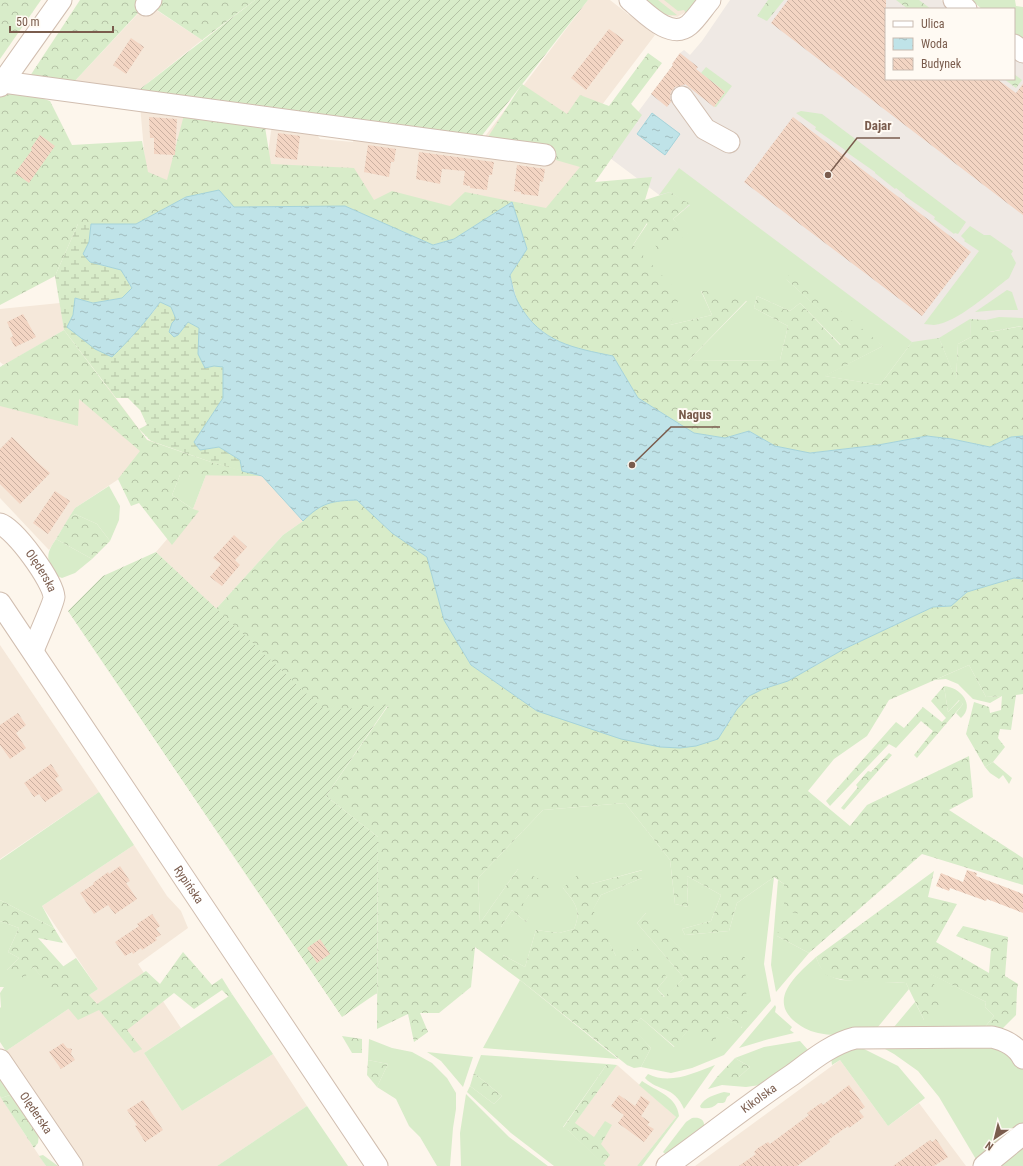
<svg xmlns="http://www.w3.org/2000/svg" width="1023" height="1166" font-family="'Roboto Condensed',sans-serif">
<defs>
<pattern id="forest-crowns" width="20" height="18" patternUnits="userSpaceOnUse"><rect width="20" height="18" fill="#d8ecc9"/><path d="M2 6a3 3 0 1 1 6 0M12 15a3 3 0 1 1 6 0" fill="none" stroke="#b4c2a5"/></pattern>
<pattern id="wetland-marsh" width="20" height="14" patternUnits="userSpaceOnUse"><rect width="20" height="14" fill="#d8ecc9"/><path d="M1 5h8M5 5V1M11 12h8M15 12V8" fill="none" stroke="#b4c2a5"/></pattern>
<pattern id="garden-furrows" width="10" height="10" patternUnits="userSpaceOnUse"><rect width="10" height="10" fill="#d8ecc9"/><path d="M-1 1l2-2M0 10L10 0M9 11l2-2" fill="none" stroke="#b4c2a5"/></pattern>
<pattern id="water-ripples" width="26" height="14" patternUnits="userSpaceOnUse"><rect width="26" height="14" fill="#bfe3e8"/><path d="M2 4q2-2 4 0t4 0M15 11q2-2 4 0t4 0" fill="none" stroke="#a0bbbe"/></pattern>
<pattern id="building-back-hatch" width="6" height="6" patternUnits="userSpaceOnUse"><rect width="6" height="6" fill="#f3d5c3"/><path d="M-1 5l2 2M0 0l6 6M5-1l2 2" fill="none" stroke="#cab0a1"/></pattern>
</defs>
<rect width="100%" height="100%" fill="#fdf6ec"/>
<g fill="#f5e8da">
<polygon points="588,0 610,0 655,35 567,151 593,169 527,249 454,239 293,204 267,160 272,124 312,128 320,139 353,142 355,132 483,139"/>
<polygon points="642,0 700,0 695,7 677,17 660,14"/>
<polygon points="147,4 202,40 135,93 73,83"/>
<polygon points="140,105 185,111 178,215 150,219"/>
<polygon points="60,303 64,330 4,365 0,362 0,309"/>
<polygon points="106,385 147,440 167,447 75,508 49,550 0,498 0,393"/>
<polygon points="211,462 262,476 303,521 283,535 216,609 156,552 193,509"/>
<polygon points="0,645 99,792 0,859"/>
<polygon points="134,845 167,896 181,911 188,928 138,964 181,1028 144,1053 182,1111 273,1054 307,1106 217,1166 84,1166 6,1051 98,989 42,906"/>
<polygon points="840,1060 888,1126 919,1103 966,1166 695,1166"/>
<polygon points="617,1065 676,1117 637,1166 606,1166 569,1131"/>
<polygon points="0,1096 24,1133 46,1166 0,1166"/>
</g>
<polygon fill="#efe9e4" points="730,0 941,0 953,9 886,9 886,79 1014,79 1014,56 1023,63 1023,325 912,348 662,197 606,155 673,65 672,64 680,53 684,50 690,55 702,41"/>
<g fill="#d8ecc9">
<path d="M641,0H658L677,15C662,17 653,8 641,0Z"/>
<polygon points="664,0 701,0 689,12 686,13 684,10 678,11"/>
<polygon points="971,0 1015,0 1016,6 1023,7 1023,40 1014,33 1014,9 982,9"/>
<polygon points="706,67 732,86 716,107 714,107 725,92 701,73"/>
<polygon points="801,111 822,114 966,222 958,234 955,233 954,234 934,219 935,217 905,196 905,195 896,188 895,189 875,173 875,172 845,151 845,150 815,129 816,127 796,113"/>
<polygon points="679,168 912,342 880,385 824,376 883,346 786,279 851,338 841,345 800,303 790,311 757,296 754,308 788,326 780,360 688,361 747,301 701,291 712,315 670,325 633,245 648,223 688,234 673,219 690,205 670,192 659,195"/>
<path d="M970,226L984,235H990L1013,251L1011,254L1016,263L1009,278C990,292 957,323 934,325C931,325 927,324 924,324L979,251L964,241L965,240L961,236Z"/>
<polygon points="1007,290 1012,292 1018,310 998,310 975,312"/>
<polygon points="999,317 1023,318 1023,327 1021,326 989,332 986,320"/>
<polygon points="970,319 971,337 958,344 956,380 939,338"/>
<polygon points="180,475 206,475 193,509 172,495"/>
<polygon points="109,486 120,506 119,520 110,541 97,524 75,514 68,519 75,508"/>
<path d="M56,539L92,559L75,573L62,578L52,574C47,556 46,554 56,539Z"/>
<polygon points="969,665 986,697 1002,696 990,703 973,699 958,684 946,679 935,680"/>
<path d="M944,686C960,687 976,705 961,718L956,713L963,704L959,700L948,712Z"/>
<polygon points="993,762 1012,778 1009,784 1003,775 999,779 990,773 985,767"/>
<polygon points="99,792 134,845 42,906 54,928 0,900 0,860"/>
<path d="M625,803L670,860L675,904L688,907L687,876L721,895L711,921L682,929L685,935L729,931L737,903L774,877L764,964L771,1001L724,1055L692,1068L671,1073L641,1067L651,1048L631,1027L641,1018L674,1047L688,1030L727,1017L742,1028L745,957H688L646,913L637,923L684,978L665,997L657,989L667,977L616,956L592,911L601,895L642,878V870L591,884L563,888C575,903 582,910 574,929L559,933L536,930L525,967L503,955L501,927L512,910L526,922L531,912L522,904L529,895L518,869L480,923L478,878L543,810Z"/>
<polygon points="778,880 784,884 814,916 777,936 809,953 776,992 771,965"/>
<polygon points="0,921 19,928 8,952 19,958 7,970 33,967 44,979 76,958 98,989 6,1051 0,1042 0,1008 1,1007 0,993 4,987 0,987"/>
<path d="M816,957C822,972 825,975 841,980L906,983L909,989L873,1033C856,1033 835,1037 818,1033C808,1031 800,1026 793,1020C768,997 800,972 816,957Z"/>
<polygon points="929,973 986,1002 985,1007 994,1016 985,1027 889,1033 915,1002 924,1020"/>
<polygon points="520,980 618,1059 483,1048"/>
<polygon points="232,994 273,1054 182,1111 144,1053"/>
<polygon points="775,1005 776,1007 775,1012 792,1027 790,1030 794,1033 769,1039 739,1048"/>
<polygon points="369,1039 392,1048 412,1052 432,1063 447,1078 456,1093 456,1109 453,1128 450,1166 437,1166 420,1137 409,1126 396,1099 377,1087 388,1064 368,1060"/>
<polygon points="800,1041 809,1051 760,1085 746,1087 722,1085 708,1089 717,1077 739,1077 750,1067 735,1058 764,1047"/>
<polygon points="989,1041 1015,1056 1023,1069 1023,1126 977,1161 939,1097 918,1071 894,1054 876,1044"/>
<polygon points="856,1045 898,1066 925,1098 888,1126 840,1060 832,1065 831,1057"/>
<polygon points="427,1052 473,1057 463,1087 441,1061"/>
<polygon points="481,1055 607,1064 563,1127 569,1131 606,1166 554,1166 511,1133 467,1092 470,1086 494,1104 502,1096 474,1073"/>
<path d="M715,1065L684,1109C674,1085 658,1092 645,1078L648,1074C670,1085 694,1073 715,1065Z"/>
<polygon points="0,1078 13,1094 1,1098 0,1096"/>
<path d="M642,1081C656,1091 677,1096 679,1116L642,1166H637L676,1117L639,1085Z"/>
<path d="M724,1092L730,1093V1095L727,1097L725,1102L723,1103H718C713,1108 708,1109 701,1108L700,1106C705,1097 714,1095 724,1092Z"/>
<polygon points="466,1094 509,1137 548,1166 461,1166 460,1133"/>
<polygon points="307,1106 348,1166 217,1166"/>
<path d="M692,1118C699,1117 705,1119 704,1127L670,1158L663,1152L686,1122Z"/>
<polygon points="1023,1145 1023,1166 996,1166"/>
<polygon points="43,1155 58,1166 46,1166 39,1156"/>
</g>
<g fill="url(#forest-crowns)">
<polygon points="0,0 41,0 0,59"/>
<polygon points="80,0 150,0 73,83 28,79"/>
<polygon points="162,0 255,0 202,40 154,8"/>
<polygon points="768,0 784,0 767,21 757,16"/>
<polygon points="896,0 919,0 931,9 908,9"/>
<polygon points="648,53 662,63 631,104 642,115 595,182 652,177 645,200 670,192 690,204 673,219 689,233 658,252 647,223 633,245 680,294 670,325 712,315 701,290 747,300 688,361 780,360 788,326 754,308 757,296 790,311 800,303 840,345 850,338 786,279 792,271 883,346 825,376 880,385 912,342 939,338 956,379 958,344 971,337 970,319 986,320 990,332 1022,326 1023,327 1023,436 1011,437 990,447 952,439 927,436 878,445 809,453 775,446 749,431 725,438 694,433 638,398 613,356 577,349 555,340 536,327 518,304 510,275 527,249 512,202 454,239 432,245 345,206 234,207 186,197 136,224 78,224 55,276 0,305 0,95 5,86 50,101 72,145 142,141 148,172 167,180 185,111 264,121 271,164 354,168 374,200 392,191 450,206 465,192 546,208 580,167 486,140 522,84 567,114 580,95 609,106"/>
<polygon points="1014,74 1022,80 1016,88 1004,79 1014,79"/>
<polygon points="64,330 147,440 211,462 262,476 180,475 172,495 193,509 199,511 172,545 139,503 131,506 118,479 140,451 79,399 78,426 0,406 0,367"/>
<path d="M357,500L392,533L427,557L444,620L471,665L537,711L728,724L737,709L749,696L763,689L788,681L844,649L933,607L951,606L967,592L1014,578L1023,579V694L1016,695L1011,730L1000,729L998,738L1005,747L993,762L985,767L966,734L974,702L989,707L990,713L1001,710L1002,696L986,697L969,665L889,700L867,736L834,759L808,791L850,826L867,805L969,756L973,797L949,810L1023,858V885L922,854L809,953L777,936L780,922L813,916L784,911V884L774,877L737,903L729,931L685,935L682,929L711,921L721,895L687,876L688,907L675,904L670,860L625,803L543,810L478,878L480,923L518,869L552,885L541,903L529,895L523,904L532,912L526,922L512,910L501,927L511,935L503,955L525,967L536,930L559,933L574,929C582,910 575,903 563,888L581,872L591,884L643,870L642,878L601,895L593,910L616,956L640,948L667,977L657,989L664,997L684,978L637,923L647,912L688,957H745L747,1018L741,1028L727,1017L713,1044L688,1030L675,1047L641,1018L632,1027L651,1048L641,1067L634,1068L627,1065L520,980L475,947L471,987L439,1013H420L428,1032L414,1042L408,1014L377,1029L378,837L326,796L388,706L325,712L216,609L283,535L303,521L313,511L330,502Z"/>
<polygon points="75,514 97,524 110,541 92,559 56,539 68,519"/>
<polygon points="944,686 948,712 960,700 963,704 917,758 914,755 933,731 921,721 896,748 889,744 830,806 826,801 896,722 904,728 923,707 942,722 946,718 931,701"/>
<polygon points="889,753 892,755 844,810 841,808 858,787 856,785 868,771 871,772"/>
<path d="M934,871L928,897L957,904L936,942L989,973L991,949L956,936L963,926L1008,937L1005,976L1018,984L1017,989L1016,1015L997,1034L985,1027L994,1016L985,1007L986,1002L930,974L943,1006L924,1020L906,983C889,982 836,984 824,973C820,968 818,962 816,957Z"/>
<polygon points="0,900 54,928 63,943 38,938 97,1004 146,971 160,984 183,952 212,985 222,978 232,994 229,997 222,990 194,1009 174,993 127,1030 142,1049 134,1053 99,1010 78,1020 33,967 24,978 7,970 19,958 8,952 19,928 0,921"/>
<polygon points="342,1036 362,1039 362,1053 352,1053"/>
<polygon points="735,1058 750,1067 739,1077 717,1077"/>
<polygon points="368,1060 388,1064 377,1087 367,1075"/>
<polygon points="607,1064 617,1065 575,1123 594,1137 605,1121 612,1125 601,1144 610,1155 603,1164 569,1131 563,1128"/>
<polygon points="474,1073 502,1096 494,1104 470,1086"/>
<polygon points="13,1094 39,1134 38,1143 34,1148 1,1098"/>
</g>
<polygon fill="url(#wetland-marsh)" points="78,224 91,224 89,242 90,262 121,270 132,288 122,298 93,303 75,298 73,315 131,338 154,311 160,302 171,307 176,319 172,323 178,335 188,322 199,328 198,354 214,366 223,366 223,398 194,442 200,450 219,447 240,460 242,471 211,462 151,441 139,429 147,425 140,410 128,398 116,398 64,330 55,276"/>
<g fill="url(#garden-furrows)">
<polygon points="255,0 588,0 480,138 135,93"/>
<polygon points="156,552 325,711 388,705 326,796 378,837 377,993 342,1017 68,611 103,576"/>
</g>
<g fill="url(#water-ripples)" stroke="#a5d3da">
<polygon points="652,113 680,134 665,155 637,134"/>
<path d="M219,190L234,207L345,206L433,245L454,239L512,202L527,249L510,275C512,284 514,296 519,304C541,343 574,348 613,356L638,398L694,433L725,438L749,431L775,446L810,453L878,445L927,436L952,439L990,447L1011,437L1023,436V579L1014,578L967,592L951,606L933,607L844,649L788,681L763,689L749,696L737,709L718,739L696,746L680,748L660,747L621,739L537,711L471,665L444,620L427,557L392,533L357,500C332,501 322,502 303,521L262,476L242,471L240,460L219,447L200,450L194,442L223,398V367L214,366L205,368L198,354L199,328L188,322L178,335L174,337L169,332L172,323L176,319L171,307L160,302C146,322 129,340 112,357L95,349L67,327L73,315L75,298L93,303L122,298L132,288L121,270L90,262L83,254L89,242L91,224H136L186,197Z"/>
</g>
<g fill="url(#building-back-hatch)">
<polygon points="788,0 886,0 886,79 997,79 1016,93 1023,84 1023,215 771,23"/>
<polygon points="609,29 624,40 586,90 571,78"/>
<polygon points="131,38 144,47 126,74 113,65"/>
<polygon points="680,53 698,67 696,69 725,92 714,107 685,84 684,85 675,87 671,92 670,98 671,102 667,107 651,94 673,65 672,64"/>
<polygon points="149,117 177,119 175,155 154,154 154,138 150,138"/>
<polygon points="793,117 971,252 922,316 744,182"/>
<polygon points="278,133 300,136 297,160 275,157"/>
<polygon points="40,135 55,146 29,183 15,173 32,150 31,148"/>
<polygon points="368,145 396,149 394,162 391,162 389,177 364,172"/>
<polygon points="419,152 494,162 492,175 489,175 487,190 470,188 470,186 463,185 465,171 442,169 440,184 416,179"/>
<polygon points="517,165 545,169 543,182 540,181 538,196 521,194 521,192 514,191"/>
<polygon points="23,314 36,337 15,347 10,338 13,336 7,322"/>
<polygon points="12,437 37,462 50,473 20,504 0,484 0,449"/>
<polygon points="55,491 70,501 48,534 33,523"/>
<polygon points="234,535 247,547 235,560 240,565 222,586 210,577 221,564 213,558"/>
<polygon points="18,713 26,725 16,733 26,748 10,759 0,745 0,725"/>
<polygon points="51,764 59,776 55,779 63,790 45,802 39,794 34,797 24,783"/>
<polygon points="120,866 130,881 126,883 137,899 115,914 108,905 94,914 80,893 94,884 93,883 108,872 109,874"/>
<polygon points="967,870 977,873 976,876 1023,894 1023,913 987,899 986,901 950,888 949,891 936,886 941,873 963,882"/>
<polygon points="152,914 160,926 156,929 161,935 155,938 157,940 142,950 141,948 133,954 132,952 125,956 115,942 139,926 137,924"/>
<polygon points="320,939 330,954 317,963 307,948"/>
<polygon points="63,1043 67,1048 72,1049 71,1054 75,1060 61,1069 49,1052"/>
<polygon points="849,1085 865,1107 859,1111 864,1117 849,1128 848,1126 828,1140 830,1142 811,1156 797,1166 739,1166 756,1154 754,1152 758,1148 768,1142 770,1144 809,1115 807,1113 821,1103 823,1105"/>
<polygon points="619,1095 635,1106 641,1096 650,1102 641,1116 650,1122 647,1125 654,1129 644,1142 618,1123 624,1115 611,1106"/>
<polygon points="143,1100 163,1130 145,1142 135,1126 137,1125 127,1110"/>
<polygon points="936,1139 948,1157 934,1166 893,1166 930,1140 932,1142"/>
</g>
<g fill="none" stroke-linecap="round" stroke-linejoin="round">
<g stroke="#d1beb0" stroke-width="23">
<g id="minor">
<path d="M630,0C644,11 670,41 689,25C697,18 703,8 710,0"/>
<polyline points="954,0 966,9"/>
<polyline points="146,5 151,0"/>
<polyline points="1014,45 1023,52"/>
<polyline points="3,82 545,155"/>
<polyline points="0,86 61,0"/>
<polyline points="682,97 705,129 729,142"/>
<path id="s1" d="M0,524C15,529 53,581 54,597C54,603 36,642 33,651"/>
<path id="s2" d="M0,603L377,1166"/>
<path id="s3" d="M0,1060L72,1166"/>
<path id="s4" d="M667,1166C709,1136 749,1104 792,1075C811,1061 831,1044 855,1038L992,1037C1005,1040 1017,1046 1023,1058"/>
<polyline points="984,1166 1023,1134"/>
</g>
</g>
<use href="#minor" stroke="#fff" stroke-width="21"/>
</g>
<g text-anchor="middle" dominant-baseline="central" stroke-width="4" stroke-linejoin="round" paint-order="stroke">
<g font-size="12" fill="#7a5c4d" stroke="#fffaf3">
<text stroke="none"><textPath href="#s1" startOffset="63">Olęderska</textPath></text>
<text stroke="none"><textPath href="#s2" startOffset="339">Rypińska</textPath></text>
<text stroke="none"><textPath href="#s4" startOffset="114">Kikolska</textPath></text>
<text stroke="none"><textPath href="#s3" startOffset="64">Olęderska</textPath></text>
</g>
</g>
<path fill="none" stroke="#7a5c4d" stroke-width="1.5" d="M828 175L857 138H900M632 465L671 427H720"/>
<g fill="#7a5c4d" stroke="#fffaf3" stroke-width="1.5">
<circle cx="828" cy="175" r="4"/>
<circle cx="632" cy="465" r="4"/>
</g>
<g font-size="13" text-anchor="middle" font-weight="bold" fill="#7a5c4d" stroke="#fffaf3" stroke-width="4" stroke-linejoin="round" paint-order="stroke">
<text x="878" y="130">Dajar</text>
<text x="695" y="419">Nagus</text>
</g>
<rect x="885" y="8" width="130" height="72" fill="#fffaf3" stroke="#cabbb1"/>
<rect x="893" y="21" width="20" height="6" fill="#ffffff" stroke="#cabbb1"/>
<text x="921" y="28" font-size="12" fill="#7a5c4d">Ulica</text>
<rect x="893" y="38" width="20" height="12" fill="url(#water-ripples)" stroke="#cabbb1"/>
<text x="921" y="48" font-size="12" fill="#7a5c4d">Woda</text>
<rect x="893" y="58" width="20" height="12" fill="url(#building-back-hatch)" stroke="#cabbb1"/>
<text x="921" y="68" font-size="12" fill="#7a5c4d">Budynek</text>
<g transform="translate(995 1138) rotate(215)" stroke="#fffaf3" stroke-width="3" paint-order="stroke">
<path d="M0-3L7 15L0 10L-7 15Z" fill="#7a5c4d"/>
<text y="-6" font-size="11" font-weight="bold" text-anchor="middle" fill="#7a5c4d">N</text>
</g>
<path d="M10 26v6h103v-6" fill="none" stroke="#7a5c4d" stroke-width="2"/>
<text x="16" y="26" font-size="12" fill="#7a5c4d" stroke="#fffaf3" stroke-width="3" paint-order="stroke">50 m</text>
</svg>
